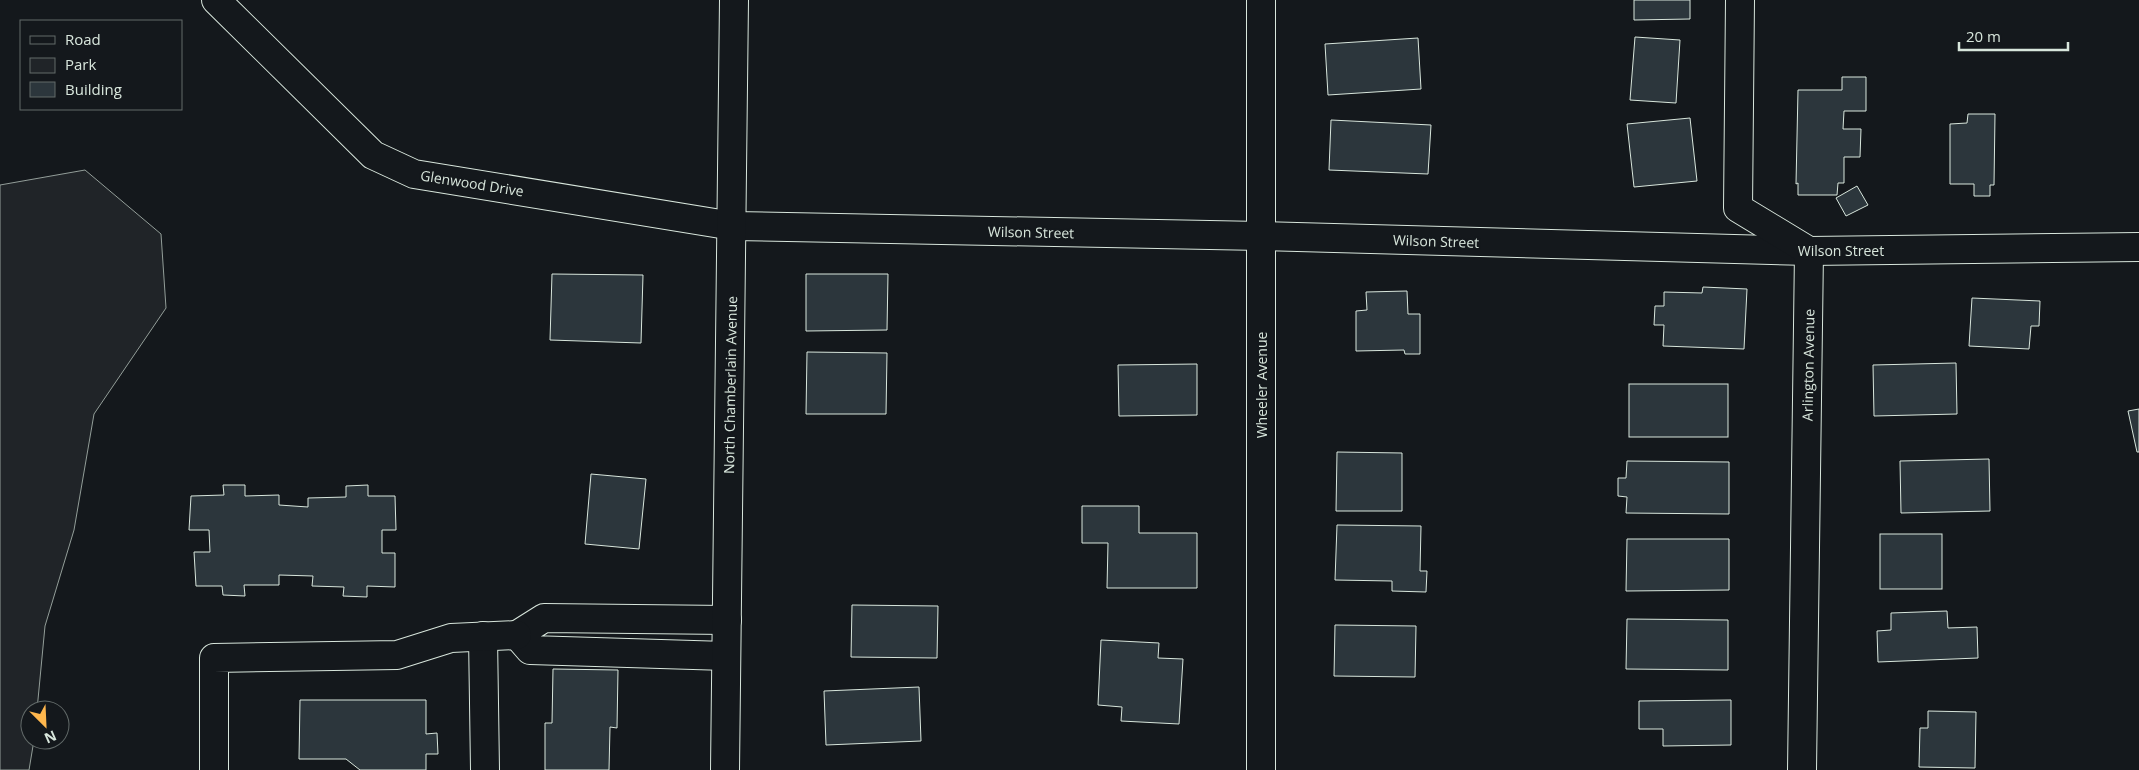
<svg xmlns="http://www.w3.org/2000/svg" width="2139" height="770" font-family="'Open Sans',sans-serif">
<rect width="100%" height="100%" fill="#14181c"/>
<polygon fill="#202428" stroke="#939e99" points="85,170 161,234 166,308 94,414 74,530 45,626 37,710 30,710 30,740 34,740 29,770 0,770 0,185"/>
<g fill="#2c363c" stroke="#d8e6dc">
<polygon points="1634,0 1690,0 1690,19 1634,20"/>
<polygon points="1635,37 1680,40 1676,103 1630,100"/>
<polygon points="1418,38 1421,89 1328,95 1325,44"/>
<polygon points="1842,77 1866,77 1866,111 1844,111 1843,129 1861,129 1860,157 1844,157 1844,183 1838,183 1837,195 1798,195 1798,183 1796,184 1798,90 1842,90"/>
<polygon points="1968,114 1995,114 1994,185 1990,185 1990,196 1974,196 1974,184 1950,184 1950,124 1967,123"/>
<polygon points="1690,118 1697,181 1634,187 1627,124"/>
<polygon points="1331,120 1431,125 1428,174 1329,170"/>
<polygon points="1857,186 1868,205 1846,216 1836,198"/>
<polygon points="552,274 643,275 641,343 550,340"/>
<polygon points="806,274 888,274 887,330 806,331"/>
<polygon points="1703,287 1747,289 1744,349 1663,346 1664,325 1654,325 1655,306 1664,306 1664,292 1702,293"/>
<polygon points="1407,291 1408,314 1420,314 1420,354 1405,354 1404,350 1356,351 1356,311 1367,310 1366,292"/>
<polygon points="1972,298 2040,301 2039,326 2031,326 2029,349 1969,346"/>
<polygon points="807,352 887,353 886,414 806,414"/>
<polygon points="1956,363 1957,414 1874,416 1873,365"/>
<polygon points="1197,364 1197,415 1119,416 1118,365"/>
<rect x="1629" y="384" width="99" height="53"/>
<polygon points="2139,409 2139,452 2137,452 2128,411"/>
<polygon points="1337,452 1402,453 1402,511 1336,511"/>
<polygon points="1989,459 1990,511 1901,513 1900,461"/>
<polygon points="1627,461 1729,462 1729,514 1626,513 1627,497 1618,496 1618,478 1626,478"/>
<polygon points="591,474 646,479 639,549 585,544"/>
<polygon points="223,485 245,485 245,496 279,495 279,505 308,507 308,498 346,497 346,486 368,485 368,496 395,496 396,530 382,530 382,553 395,553 395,587 367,586 367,597 343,596 344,587 312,586 313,576 279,575 279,585 244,585 245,596 223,595 222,586 196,586 194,552 210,552 209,530 189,530 191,496 224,495"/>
<polygon points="1082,506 1139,506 1139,533 1197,533 1197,588 1107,588 1108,543 1082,543"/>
<polygon points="1337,525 1421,526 1420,571 1427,571 1426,592 1392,591 1392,581 1335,580"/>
<rect x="1880" y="534" width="62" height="55"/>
<polygon points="1627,539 1729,539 1729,590 1626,591"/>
<polygon points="852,605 938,606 937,658 851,657"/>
<polygon points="1947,611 1948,628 1977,627 1978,658 1878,662 1877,631 1891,630 1891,613"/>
<polygon points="1627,619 1728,620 1728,670 1626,669"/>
<polygon points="1335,625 1416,626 1415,677 1334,676"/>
<polygon points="1101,640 1159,643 1158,658 1183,659 1179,724 1121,721 1122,707 1098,705"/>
<polygon points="553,669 618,670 617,728 610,727 609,770 545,770 545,723 552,723"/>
<polygon points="919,687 921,741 826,745 824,691"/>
<polygon points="300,700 426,700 426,734 437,733 438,754 426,754 426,770 360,770 346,759 299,759"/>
<polygon points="1731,700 1731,745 1663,746 1663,729 1639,729 1639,701"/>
<polygon points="1928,711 1976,712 1975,768 1919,767 1920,728 1928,728"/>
</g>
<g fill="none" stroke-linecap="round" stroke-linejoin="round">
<g stroke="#d8e6dc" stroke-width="30">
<g id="minor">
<polyline points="216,0 373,155 414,174 733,226 1261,236 1809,251 2139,247"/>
<polyline points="1740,0 1738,208 1809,251 1802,770"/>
<polyline points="483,636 485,770"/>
<polyline points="726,656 530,650 517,635 544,618 727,620"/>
<polyline points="214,770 214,658 397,655 451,638 517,635"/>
<polyline points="725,770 734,0"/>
<polyline points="1261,770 1261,0"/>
</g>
</g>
<use href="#minor" stroke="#14181c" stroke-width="28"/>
</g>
<g text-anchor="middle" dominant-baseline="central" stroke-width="4" stroke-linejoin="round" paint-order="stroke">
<g font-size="14" fill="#d8e6dc" stroke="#14181c">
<text transform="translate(472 183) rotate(9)">Glenwood Drive</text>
<text transform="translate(1031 232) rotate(1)">Wilson Street</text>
<text transform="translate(1436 241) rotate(2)">Wilson Street</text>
<text x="1841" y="250">Wilson Street</text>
<text transform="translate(1808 365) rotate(-89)">Arlington Avenue</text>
<text transform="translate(730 385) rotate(-89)">North Chamberlain Avenue</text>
<text transform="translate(1261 385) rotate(-90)">Wheeler Avenue</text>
</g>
</g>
<rect x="20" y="20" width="162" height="90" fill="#14181c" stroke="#626a69"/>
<rect x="30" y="36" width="25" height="8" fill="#14181c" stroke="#626a69"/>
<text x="65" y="45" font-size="15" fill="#d8e6dc">Road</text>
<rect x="30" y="58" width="25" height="15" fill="#202428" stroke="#626a69"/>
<text x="65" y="70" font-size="15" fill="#d8e6dc">Park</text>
<rect x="30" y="82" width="25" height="15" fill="#2c363c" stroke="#626a69"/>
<text x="65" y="95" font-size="15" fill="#d8e6dc">Building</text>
<g transform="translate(45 725) rotate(156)"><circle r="24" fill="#14181c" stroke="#626a69"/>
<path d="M0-4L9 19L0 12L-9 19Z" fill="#ffb74d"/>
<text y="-8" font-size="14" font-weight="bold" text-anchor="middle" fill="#d8e6dc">N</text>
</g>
<path d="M1959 42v8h109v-8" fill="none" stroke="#d8e6dc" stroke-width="2.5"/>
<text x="1966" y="42" font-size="15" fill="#d8e6dc" stroke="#14181c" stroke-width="4" paint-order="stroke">20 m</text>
</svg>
